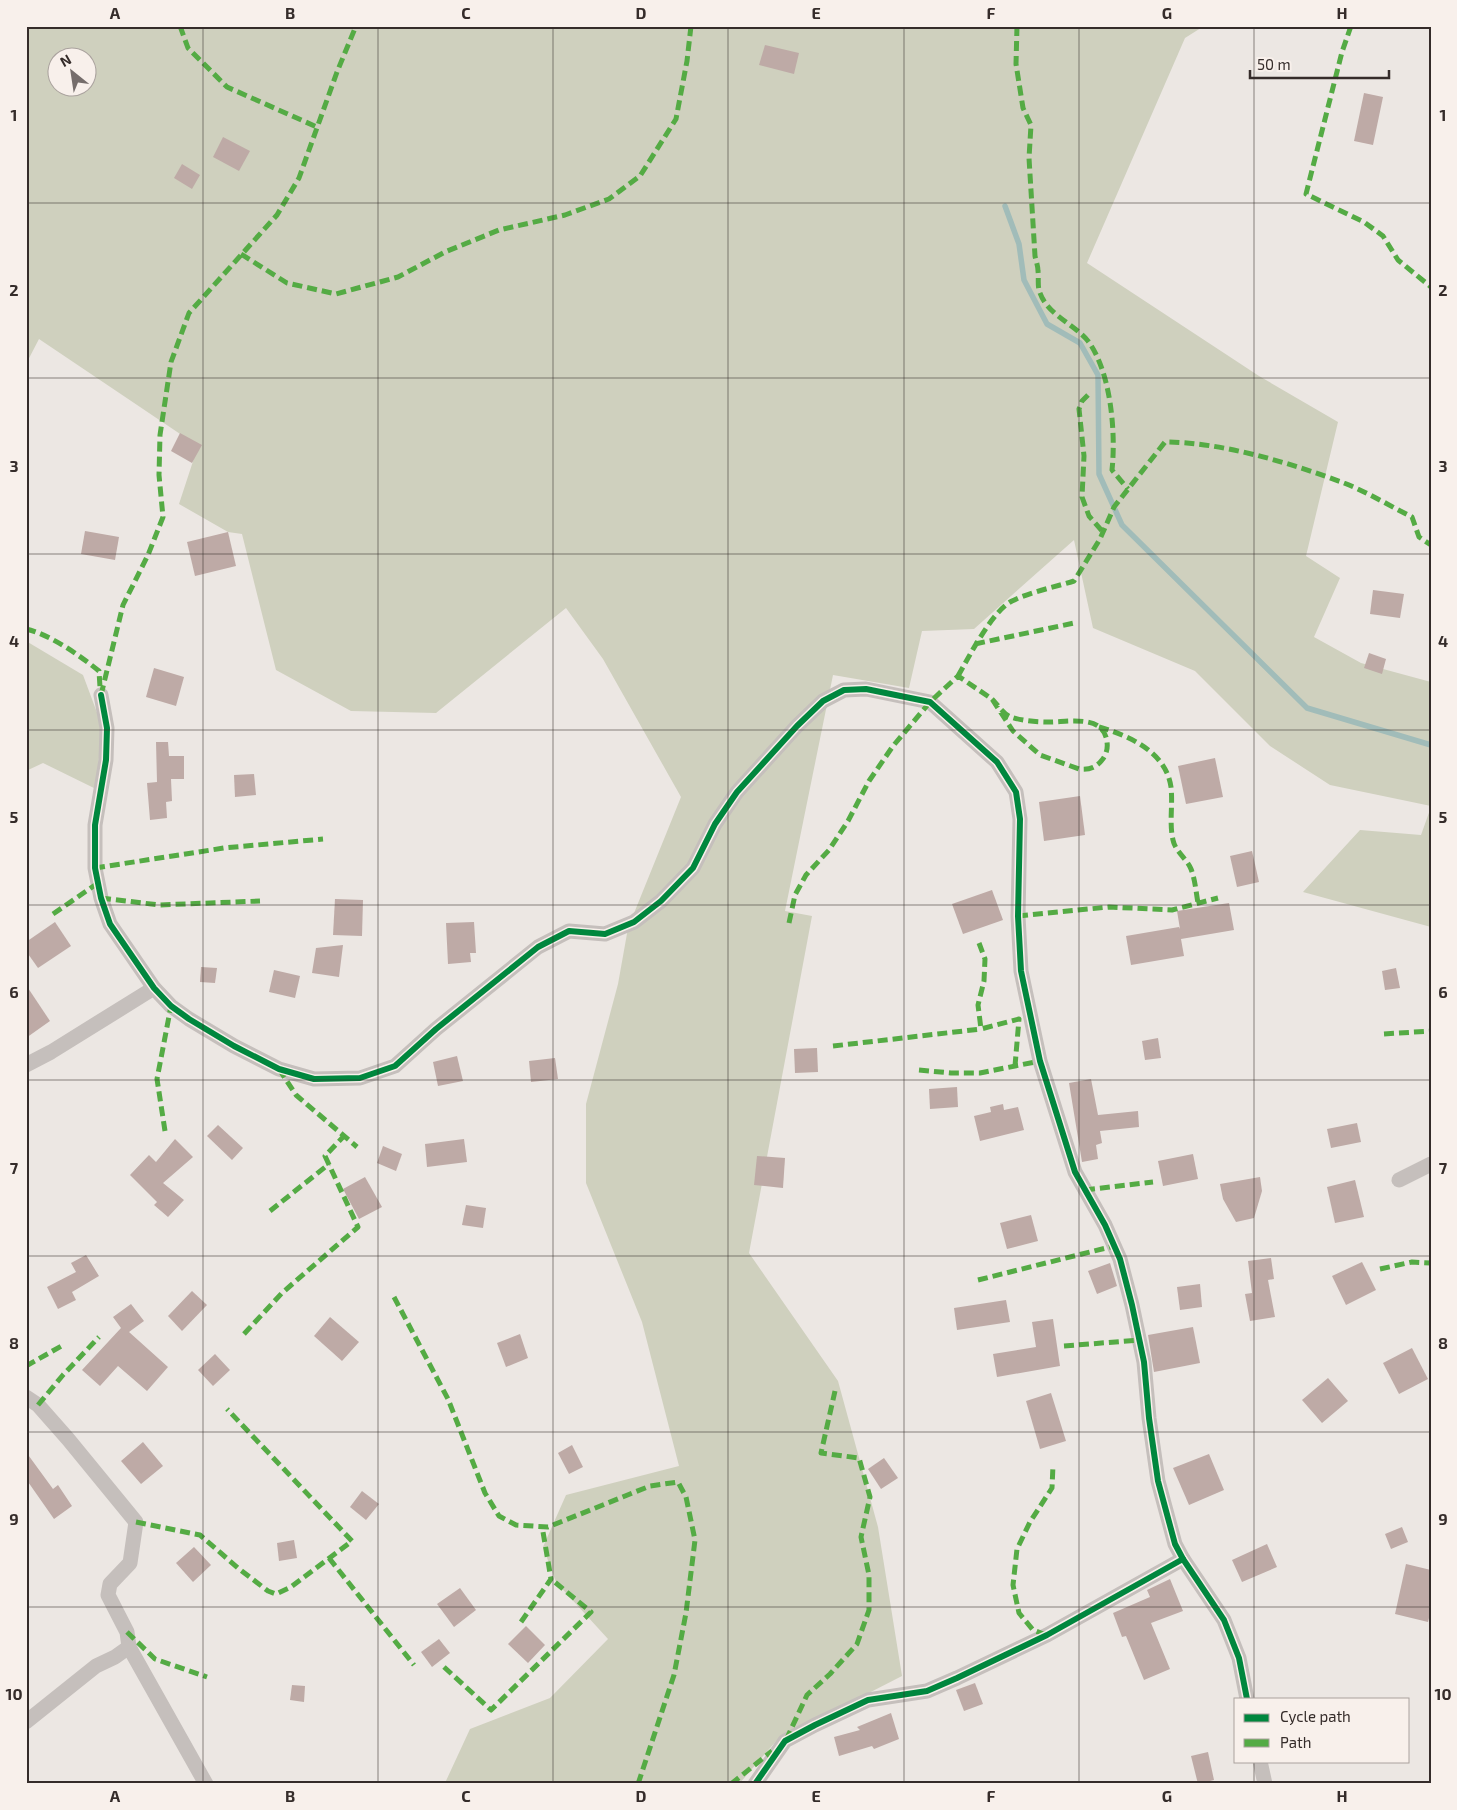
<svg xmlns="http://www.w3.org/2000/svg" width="1457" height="1810" font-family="'Exo 2',sans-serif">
<rect width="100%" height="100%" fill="#ece7e3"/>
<g fill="#cfd0be" fill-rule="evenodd">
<path d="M26,26H1204L1185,38L1087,263L1259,376L1338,422L1306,556L1340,578L1314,637L1361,663L1431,682V806L1330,785L1270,746L1195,671L1093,628L1074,540L974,629L922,631L909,688L833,675L785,911L812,916L749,1253L838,1381L878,1527L902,1676L777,1740L739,1784L445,1783L470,1729L550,1698L608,1639L556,1582L543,1547L566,1495L679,1466L642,1322L586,1183V1104L618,984L628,928L681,797L603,659L566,608L436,713L351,711L276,670L242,534L228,532L179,504L198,446L39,339L26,364ZM58,58H88V88H58Z"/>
<polygon points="26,641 83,675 102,726 96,789 43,763 26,771"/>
<polygon points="1431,807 1431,927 1303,892 1360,830 1421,835"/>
</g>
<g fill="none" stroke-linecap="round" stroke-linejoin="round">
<polyline stroke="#a1bcb9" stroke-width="5.5" points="1005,206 1019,244 1024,280 1047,324 1080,343 1098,375 1099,474 1122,525 1307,708 1431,745"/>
</g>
<g fill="#beaaa6">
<polygon points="765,45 799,53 794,74 759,65"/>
<polygon points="1364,93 1383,97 1373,145 1354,141"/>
<polygon points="223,137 250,151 239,171 213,157"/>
<polygon points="182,164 200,175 192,189 174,178"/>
<polygon points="180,433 202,445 192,463 171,451"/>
<polygon points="85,531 119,537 115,560 81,554"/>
<polygon points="228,532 236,566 195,576 187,542"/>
<polygon points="1373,590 1404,594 1400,618 1370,614"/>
<polygon points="1369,653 1386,659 1382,674 1364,668"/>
<polygon points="154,668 184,677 176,706 146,697"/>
<polygon points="156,742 168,742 169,756 184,756 184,779 171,779 172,801 166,802 167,818 150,820 147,783 157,782"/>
<polygon points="1215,758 1223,797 1186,804 1178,766"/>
<polygon points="254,774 256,795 235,797 234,775"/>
<polygon points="1080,796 1085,835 1044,841 1039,802"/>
<polygon points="1252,851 1259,882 1237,887 1230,856"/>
<polygon points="992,890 1003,920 963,934 952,904"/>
<polygon points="335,899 363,900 362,936 333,935"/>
<polygon points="1229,903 1234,930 1181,939 1184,956 1131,965 1126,936 1179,927 1180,929 1177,911"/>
<polygon points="55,922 71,946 38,968 26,951 26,942"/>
<polygon points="474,922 476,953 470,953 471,962 448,964 446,923"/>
<polygon points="343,945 339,977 312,973 316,948"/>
<polygon points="201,967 217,968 215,983 200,982"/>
<polygon points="1396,968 1400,988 1385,990 1382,971"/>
<polygon points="274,970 300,976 295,998 269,992"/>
<polygon points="26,985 50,1021 26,1038"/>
<polygon points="1158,1038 1161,1058 1145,1060 1142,1041"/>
<polygon points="817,1048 818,1072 795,1073 794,1049"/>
<polygon points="457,1056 463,1081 438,1086 433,1062"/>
<polygon points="555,1058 558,1079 531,1082 529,1061"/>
<polygon points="1091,1079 1098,1115 1138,1111 1139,1127 1100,1131 1102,1143 1096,1145 1098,1159 1082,1162 1069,1083"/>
<polygon points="957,1087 958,1107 930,1109 929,1089"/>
<polygon points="1003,1104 1004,1110 1018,1107 1024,1130 980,1141 974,1116 991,1112 990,1107"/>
<polygon points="1357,1123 1361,1142 1331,1148 1327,1129"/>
<polygon points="218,1125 243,1148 232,1160 207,1136"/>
<polygon points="175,1139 193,1157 163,1183 184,1200 168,1217 154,1205 157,1202 130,1175 149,1155 156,1162"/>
<polygon points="464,1139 467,1162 427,1167 425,1144"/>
<polygon points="383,1146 402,1154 396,1171 377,1163"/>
<polygon points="1193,1154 1198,1179 1163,1186 1158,1161"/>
<polygon points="757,1156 785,1158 783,1188 754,1185"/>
<polygon points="365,1177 382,1207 359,1219 343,1189"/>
<polygon points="1260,1177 1262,1191 1254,1218 1236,1222 1223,1199 1220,1184"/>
<polygon points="1355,1180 1364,1217 1335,1223 1327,1187"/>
<polygon points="466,1205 486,1208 483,1228 462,1225"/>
<polygon points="1031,1215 1038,1241 1007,1249 1000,1223"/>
<polygon points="86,1255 99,1276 72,1292 76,1300 58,1309 47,1287 76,1272 71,1263"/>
<polygon points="1271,1258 1274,1279 1268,1280 1275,1317 1250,1321 1245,1294 1252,1293 1248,1261"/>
<polygon points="1362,1262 1376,1290 1346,1305 1332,1276"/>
<polygon points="1110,1263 1117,1286 1097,1294 1088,1271"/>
<polygon points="1200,1284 1202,1307 1180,1310 1177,1287"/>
<polygon points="192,1291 207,1305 182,1331 168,1316"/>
<polygon points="1006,1300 1010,1322 957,1330 954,1308"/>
<polygon points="131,1304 144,1321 129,1332 168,1367 147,1391 118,1366 100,1386 82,1370 121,1328 113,1317"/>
<polygon points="330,1317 359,1342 342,1361 314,1336"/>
<polygon points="1053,1319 1060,1366 997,1377 993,1354 1036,1347 1032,1322"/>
<polygon points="1193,1327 1200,1363 1154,1372 1148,1335"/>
<polygon points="520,1334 528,1358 506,1367 497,1343"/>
<polygon points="1412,1348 1428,1379 1399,1394 1383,1363"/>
<polygon points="215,1354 230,1370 213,1386 198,1370"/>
<polygon points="1328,1378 1348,1401 1322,1423 1302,1400"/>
<polygon points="1051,1393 1066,1441 1040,1449 1026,1401"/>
<polygon points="143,1442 163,1466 141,1484 121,1461"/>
<polygon points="572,1445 583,1467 569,1474 558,1453"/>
<polygon points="26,1452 53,1489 58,1485 72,1506 54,1519 26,1479"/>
<polygon points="1209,1454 1224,1490 1189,1505 1173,1468"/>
<polygon points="884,1458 898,1478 881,1489 868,1469"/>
<polygon points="362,1491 379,1504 366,1520 350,1507"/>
<polygon points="1402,1527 1408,1542 1391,1549 1385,1534"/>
<polygon points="294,1540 297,1558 279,1561 277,1543"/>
<polygon points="1267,1544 1277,1567 1242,1582 1232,1560"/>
<polygon points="194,1547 211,1565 193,1582 176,1563"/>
<polygon points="1406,1564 1431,1570 1431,1610 1428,1622 1395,1614"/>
<polygon points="1170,1579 1183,1611 1151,1623 1170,1669 1144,1680 1126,1636 1122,1637 1113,1613 1150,1597 1147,1590"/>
<polygon points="460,1588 476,1610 454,1627 437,1604"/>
<polygon points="526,1626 545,1645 528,1663 508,1644"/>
<polygon points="439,1639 450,1653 432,1667 421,1652"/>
<polygon points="975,1683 983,1704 964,1711 956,1690"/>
<polygon points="292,1685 305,1686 304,1702 290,1700"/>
<polygon points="891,1713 899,1739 874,1749 872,1746 839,1756 834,1737 860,1730 857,1727"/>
<polygon points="1208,1752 1214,1780 1198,1784 1191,1756"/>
</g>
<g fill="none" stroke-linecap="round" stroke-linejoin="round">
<g stroke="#c5bfbc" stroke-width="15">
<polyline points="101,695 107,728 106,760 95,825 95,868 101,898 110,924 154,988 171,1006 189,1019 234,1046 279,1069 314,1079 360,1078 395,1066 436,1029 538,947 569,931 605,934 634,922 661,901 693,868 715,824 737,792 797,726 823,701 844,690 866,689 930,702 997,762 1016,792 1020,819 1018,916 1021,971 1040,1061 1075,1172 1105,1225 1120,1259 1132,1305 1144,1362 1149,1418 1158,1481 1175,1544 1183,1559 1224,1620 1239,1658 1247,1699"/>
<polyline points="26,1065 51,1052 154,988"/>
<polyline points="1399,1180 1431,1164"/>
<polyline points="26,1397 38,1405 68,1439 136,1522 130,1563 110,1584 108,1595 127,1632 129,1647 115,1657 96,1666 26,1722"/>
<polyline points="129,1647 206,1784"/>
<polyline points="1260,1761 1265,1784"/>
<polyline points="755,1784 785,1741 815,1725 868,1700 927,1691 957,1678 1047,1635 1183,1559"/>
</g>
<g stroke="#54ab44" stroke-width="5" stroke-dasharray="10 5" stroke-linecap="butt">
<polyline points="180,26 188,48 227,87 317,127"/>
<path d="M1017,26L1016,64L1023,108L1031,125L1029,158L1035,256C1036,261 1038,266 1038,271C1039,278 1037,286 1040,293C1048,315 1074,324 1088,341C1111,372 1116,433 1112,470L1128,489"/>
<polyline points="1351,26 1342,52 1306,194 1364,222 1383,236 1398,260 1431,287"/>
<polyline points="241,254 287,283 336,294 398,277 445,252 499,230 565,215 609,199 640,176 676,119 687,61 691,26"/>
<polyline points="1088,395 1082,401 1079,409 1084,456 1082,497 1089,516 1103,532"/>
<path d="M26,629C51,635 79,655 99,671L100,687"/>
<polyline points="975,644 1074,623"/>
<path d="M958,676C969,657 992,611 1012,601C1030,592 1055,587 1074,581L1100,539L1114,507L1165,442C1221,442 1291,463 1344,483C1367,492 1390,506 1412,517L1419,537L1431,545"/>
<polyline points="101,695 123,605 148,555 163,517 159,475 160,435 171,362 189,313 277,215 299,178 337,72 356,26"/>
<path d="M1099,727C1130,736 1166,752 1171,787C1173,805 1169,823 1173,840C1175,851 1187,859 1191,869C1195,879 1196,892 1198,903"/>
<polyline points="95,868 224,848 323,839"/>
<polyline points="101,898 159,905 260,901"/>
<polyline points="53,914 98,883"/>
<polyline points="1018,916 1109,907 1172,910 1218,898"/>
<path d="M789,923L795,895L806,875L829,850L848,821L869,781L893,746L930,702L958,676L992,699L1013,731L1040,755L1079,769C1088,770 1096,768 1102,760C1106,755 1108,749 1107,742C1104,714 1069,722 1049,722C1038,722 1022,721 1011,717C1004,715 997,704 992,699"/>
<polyline points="979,943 985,959 984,981 978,1005 981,1029 1019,1019 1015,1066"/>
<polyline points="1384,1034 1431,1031"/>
<polyline points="833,1046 981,1029"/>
<polyline points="279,1069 296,1095 357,1147"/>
<polyline points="919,1070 951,1073 980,1073 1040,1061"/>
<polyline points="165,1131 157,1079 171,1006"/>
<polyline points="1085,1190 1153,1182"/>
<polyline points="270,1211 329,1164"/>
<polyline points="1380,1269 1412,1262 1431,1263"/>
<polyline points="978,1280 1114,1246"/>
<polyline points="394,1297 448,1399 485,1493 499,1516 516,1525 548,1527 650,1486 678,1482 686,1497 695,1540 686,1613 674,1675 638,1784"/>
<polyline points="244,1334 282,1293 358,1227 325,1156 344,1136"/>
<polyline points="1064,1346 1140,1340"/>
<polyline points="26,1366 65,1344"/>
<polyline points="38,1405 63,1375 99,1337"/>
<polyline points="136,1522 200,1535 238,1568 268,1591 276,1594 291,1587 352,1541 227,1409"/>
<polyline points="329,1558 414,1665"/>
<polyline points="521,1622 551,1579 542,1526"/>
<polyline points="127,1632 155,1659 207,1677"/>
<polyline points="1046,1635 1033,1630 1019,1613 1013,1585 1017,1549 1030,1522 1052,1488 1053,1465"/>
<polyline points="444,1667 491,1710 591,1612 551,1579"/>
<polyline points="786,1740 807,1695 830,1674 857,1644 869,1610 869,1575 861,1537 870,1497 859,1458 821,1453 835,1391"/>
<polyline points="731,1784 772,1751"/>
</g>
<g stroke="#f8f0eb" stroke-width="9">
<g id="cycleway">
<polyline points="101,695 107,728 106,760 95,825 95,868 101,898 110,924 154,988 171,1006 189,1019 234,1046 279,1069 314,1079 360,1078 395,1066 436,1029 538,947 569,931 605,934 634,922 661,901 693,868 715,824 737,792 797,726 823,701 844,690 866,689 930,702 997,762 1016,792 1020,819 1018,916 1021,971 1040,1061 1075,1172 1105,1225 1120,1259 1132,1305 1144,1362 1149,1418 1158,1481 1175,1544 1183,1559 1224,1620 1239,1658 1247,1699"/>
<polyline points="755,1784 785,1741 815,1725 868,1700 927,1691 957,1678 1047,1635 1183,1559"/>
</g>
</g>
<use href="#cycleway" stroke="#00873e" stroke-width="6"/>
</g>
<path fill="none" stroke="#352c2a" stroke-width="1" stroke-opacity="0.55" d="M203,26V1784M378,26V1784M553,26V1784M728,26V1784M904,26V1784M1079,26V1784M1254,26V1699M26,203H1431M26,378H1431M26,554H1431M26,730H1431M26,905H1431M26,1080H1431M26,1256H1431M26,1432H1431M26,1607H1431M1254,1761V1784"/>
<rect width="1457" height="1810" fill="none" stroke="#f8f0eb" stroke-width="55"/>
<rect x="1234" y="1698" width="175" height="65" fill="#f8f0eb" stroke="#aaa29e"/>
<rect x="1244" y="1714" width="25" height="8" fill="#00873e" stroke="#aaa29e"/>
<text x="1280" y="1722" font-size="15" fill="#352c2a">Cycle path</text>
<rect x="1244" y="1739" width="25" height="8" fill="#54ab44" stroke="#aaa29e"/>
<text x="1280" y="1748" font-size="15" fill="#352c2a">Path</text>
<g transform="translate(72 72) rotate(330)"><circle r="24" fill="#f8f0eb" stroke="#aaa29e"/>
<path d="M0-4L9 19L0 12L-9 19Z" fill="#756d6b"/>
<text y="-8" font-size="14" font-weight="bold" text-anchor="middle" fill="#352c2a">N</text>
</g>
<path d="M1250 70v8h139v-8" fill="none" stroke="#352c2a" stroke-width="2.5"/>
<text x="1257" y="70" font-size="15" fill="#352c2a" stroke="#f8f0eb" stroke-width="4" paint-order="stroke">50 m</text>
<rect x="28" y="28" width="1402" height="1754" fill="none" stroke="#352c2a" stroke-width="2"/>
<g font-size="16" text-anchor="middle" font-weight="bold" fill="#352c2a">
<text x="115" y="19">A</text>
<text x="290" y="19">B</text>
<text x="466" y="19">C</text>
<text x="641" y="19">D</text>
<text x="816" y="19">E</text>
<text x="991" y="19">F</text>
<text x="1167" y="19">G</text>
<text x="1342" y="19">H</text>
<text x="14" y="121">1</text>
<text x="1443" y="121">1</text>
<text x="14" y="296">2</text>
<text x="1443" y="296">2</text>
<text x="14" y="472">3</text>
<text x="1443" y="472">3</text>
<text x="14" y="647">4</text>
<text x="1443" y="647">4</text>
<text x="14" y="823">5</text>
<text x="1443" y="823">5</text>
<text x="14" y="998">6</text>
<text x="1443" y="998">6</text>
<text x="14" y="1174">7</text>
<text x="1443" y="1174">7</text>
<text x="14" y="1349">8</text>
<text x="1443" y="1349">8</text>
<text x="14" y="1525">9</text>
<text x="1443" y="1525">9</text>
<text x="14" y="1700">10</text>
<text x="1443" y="1700">10</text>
<text x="115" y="1802">A</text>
<text x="290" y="1802">B</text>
<text x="466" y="1802">C</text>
<text x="641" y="1802">D</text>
<text x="816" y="1802">E</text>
<text x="991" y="1802">F</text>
<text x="1167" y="1802">G</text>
<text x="1342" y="1802">H</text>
</g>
</svg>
